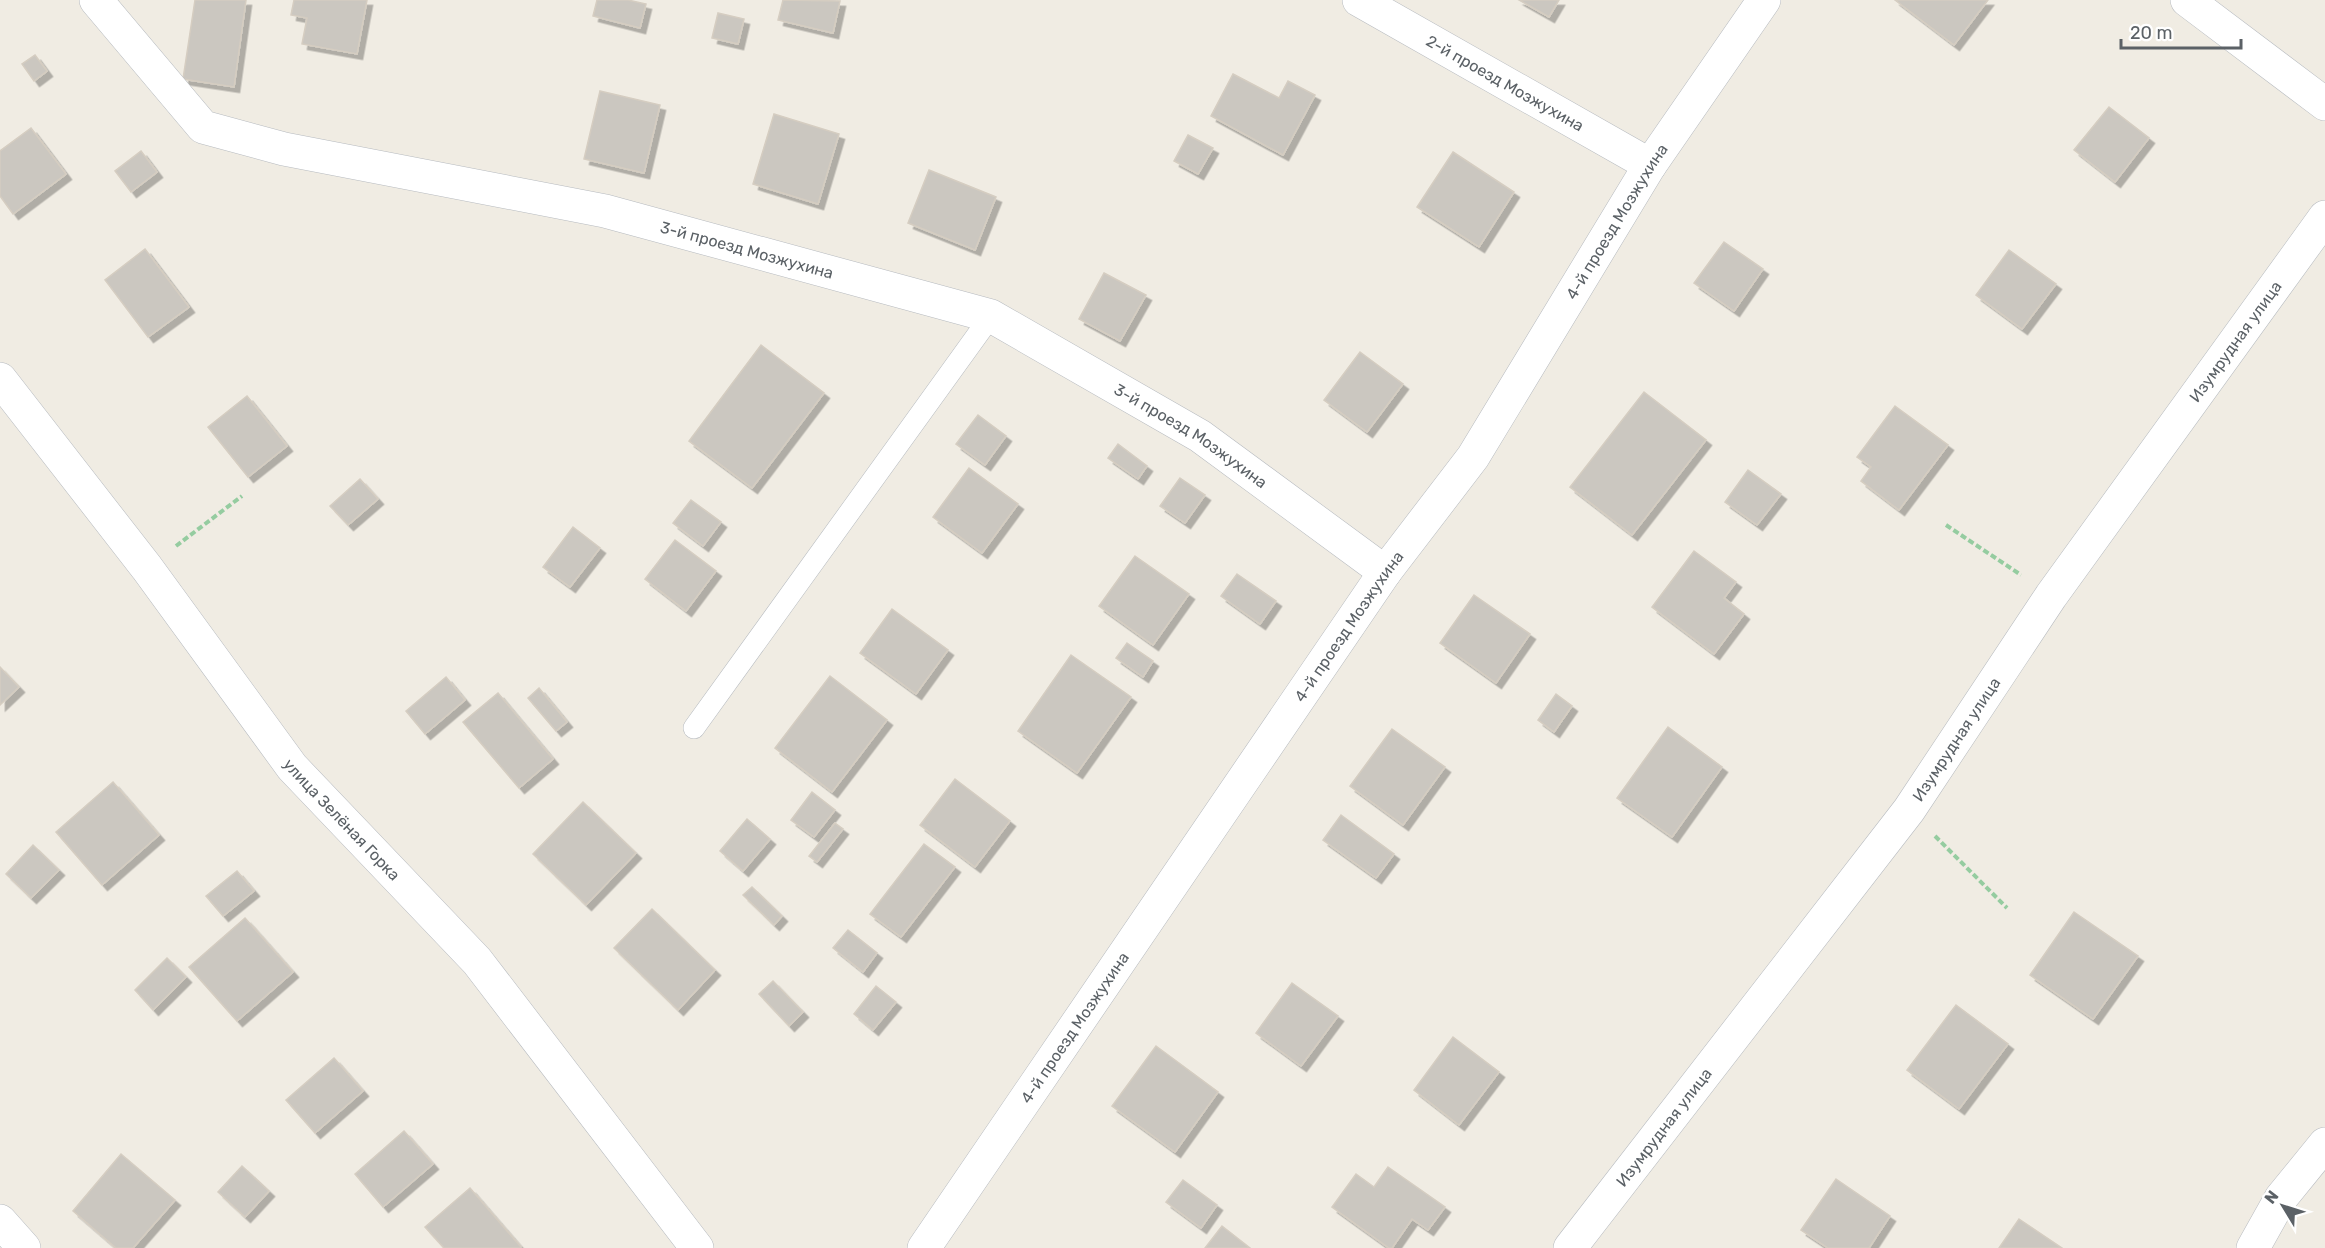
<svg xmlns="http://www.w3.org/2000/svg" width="2325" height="1248" font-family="Rubik,sans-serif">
<defs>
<filter id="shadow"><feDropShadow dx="5.5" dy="5.5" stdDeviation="0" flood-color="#0004"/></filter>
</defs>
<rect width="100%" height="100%" fill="#f0ece3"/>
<g fill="#cbc7c0" stroke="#d5cdc1" stroke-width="1.5" filter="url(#shadow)">
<polygon points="195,0 246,0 234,87 183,79"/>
<polygon points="294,0 367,0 357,54 302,44 307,18 291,15"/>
<polygon points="597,0 628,0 646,4 640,28 593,16"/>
<polygon points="783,0 840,1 833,33 778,20"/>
<polygon points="1519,0 1559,0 1549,17"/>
<polygon points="1895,0 1988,0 1954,45"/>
<polygon points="718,13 744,19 738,44 712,38"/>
<polygon points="35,55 47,71 34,81 22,64"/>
<polygon points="1233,74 1279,98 1288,81 1315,95 1283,155 1211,116"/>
<polygon points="600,91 660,105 644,173 584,159"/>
<polygon points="2109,107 2149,138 2115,182 2074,150"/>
<polygon points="774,114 839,134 818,204 753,184"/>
<polygon points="31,128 66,174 13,214 0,196 0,151"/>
<polygon points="1188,135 1213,148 1198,174 1174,161"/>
<polygon points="141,151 157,172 131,192 115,171"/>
<polygon points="1453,152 1514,192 1479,247 1417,207"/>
<polygon points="929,170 996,197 975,250 908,223"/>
<polygon points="1724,242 1763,269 1734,311 1694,283"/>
<polygon points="145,249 189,307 148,337 105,280"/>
<polygon points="2009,250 2056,284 2022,329 1976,295"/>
<polygon points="1104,273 1146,295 1120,341 1079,319"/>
<polygon points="761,345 824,393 752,488 689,441"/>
<polygon points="1360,352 1403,384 1367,432 1324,400"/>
<polygon points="1644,392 1706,440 1632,535 1570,487"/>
<polygon points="247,396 287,446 248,477 208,427"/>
<polygon points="1895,406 1948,445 1899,510 1861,481 1871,467 1857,457"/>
<polygon points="978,415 1006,436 985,465 956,444"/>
<polygon points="1118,444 1147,466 1138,479 1108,458"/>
<polygon points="969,468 1018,504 982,553 933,517"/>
<polygon points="1748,470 1781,494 1757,525 1725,502"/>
<polygon points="1180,478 1205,495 1185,523 1160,506"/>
<polygon points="360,479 378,499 348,525 330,506"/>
<polygon points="691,500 721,522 703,546 673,523"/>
<polygon points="573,527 600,548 570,587 543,567"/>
<polygon points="675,540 716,571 686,611 645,579"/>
<polygon points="1694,551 1736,582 1724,598 1744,614 1714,654 1652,607"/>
<polygon points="1135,556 1189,594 1153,645 1099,606"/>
<polygon points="1237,574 1276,601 1260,624 1221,596"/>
<polygon points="1474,595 1530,634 1496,683 1440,643"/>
<polygon points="892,609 948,650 916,694 860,653"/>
<polygon points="1127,643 1153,661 1143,677 1116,658"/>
<polygon points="1071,655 1131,697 1077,773 1018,731"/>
<polygon points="0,667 19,687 0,705"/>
<polygon points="830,676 887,720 832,792 775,748"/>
<polygon points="446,677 465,700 425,734 406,711"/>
<polygon points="539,688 567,722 556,731 528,698"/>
<polygon points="498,693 553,759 519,788 463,722"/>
<polygon points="1556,694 1572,706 1554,732 1538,720"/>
<polygon points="1668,727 1722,767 1672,837 1617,798"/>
<polygon points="1392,729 1445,767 1403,825 1350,786"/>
<polygon points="955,779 1010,821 975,867 920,825"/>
<polygon points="113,782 159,835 102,885 56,832"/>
<polygon points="812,792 835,810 814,837 791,820"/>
<polygon points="583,802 636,853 586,905 533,854"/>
<polygon points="1341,815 1394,854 1376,878 1323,840"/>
<polygon points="747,819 770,839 743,871 720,851"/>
<polygon points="835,823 843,829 817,862 809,856"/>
<polygon points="924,844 955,867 901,937 870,914"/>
<polygon points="33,845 59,870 31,898 6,874"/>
<polygon points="237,871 254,891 223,916 206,896"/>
<polygon points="752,887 782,916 774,925 743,895"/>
<polygon points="652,909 715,970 678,1010 614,948"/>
<polygon points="2074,912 2138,956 2093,1019 2030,975"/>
<polygon points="245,918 293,972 237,1021 189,967"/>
<polygon points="848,930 877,953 863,972 833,948"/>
<polygon points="167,958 186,977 153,1010 135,990"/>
<polygon points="773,981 803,1012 789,1026 759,994"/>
<polygon points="1292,983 1338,1016 1301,1066 1256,1033"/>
<polygon points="876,986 896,1002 873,1030 854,1014"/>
<polygon points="1956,1005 2008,1044 1959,1109 1907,1070"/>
<polygon points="1453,1037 1499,1072 1459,1125 1414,1090"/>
<polygon points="1156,1046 1218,1092 1175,1152 1112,1106"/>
<polygon points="334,1058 363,1091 315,1133 286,1100"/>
<polygon points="404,1131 433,1164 383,1207 355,1174"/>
<polygon points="121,1154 175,1200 133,1248 116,1248 73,1211"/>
<polygon points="242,1166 269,1191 245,1217 218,1192"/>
<polygon points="1388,1167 1445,1207 1428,1230 1412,1219 1392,1248 1389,1248 1332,1207 1356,1174 1374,1187"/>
<polygon points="1836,1179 1890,1216 1869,1248 1828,1248 1801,1230"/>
<polygon points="1183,1180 1217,1205 1201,1228 1166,1202"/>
<polygon points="470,1188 521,1247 520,1248 444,1248 425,1227"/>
<polygon points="2019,1219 2062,1248 1999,1248"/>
<polygon points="1222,1226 1250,1248 1205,1248"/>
</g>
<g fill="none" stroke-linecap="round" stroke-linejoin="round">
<g stroke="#b6babf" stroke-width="22">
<polyline id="lane" points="694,728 991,316"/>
</g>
<g stroke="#b6babf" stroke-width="34">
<g id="street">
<path id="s1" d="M96,0L203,127L284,149L605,211L991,316L1200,436L1385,572"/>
<path id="s2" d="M1359,0L1650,165"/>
<polyline points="2187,0 2325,104"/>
<path id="s3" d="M0,379L147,568L292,767L477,961L697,1248"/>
<polyline points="0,1221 24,1248"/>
<path id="s4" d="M924,1248L1385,572L1473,457L1650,165L1764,0"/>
<path id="s5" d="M1570,1248L1909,810L2051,596L2325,217"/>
<polyline points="2253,1248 2281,1198 2325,1144"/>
</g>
</g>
<g stroke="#95cca0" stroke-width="4" stroke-dasharray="6 3" stroke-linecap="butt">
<polyline points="1946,525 2021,575"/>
<polyline points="176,546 242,496"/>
<polyline points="1935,836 2007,908"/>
</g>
<use href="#lane" stroke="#fff" stroke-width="21"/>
<use href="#street" stroke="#fff" stroke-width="33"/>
</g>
<g text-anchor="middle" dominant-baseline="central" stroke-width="4.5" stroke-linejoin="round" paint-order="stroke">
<g font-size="16" fill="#5b6166" stroke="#fff">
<text stroke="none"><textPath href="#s2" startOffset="168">2-й проезд Мозжухина</textPath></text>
<text stroke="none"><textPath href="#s4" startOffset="1239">4-й проезд Мозжухина</textPath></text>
<text stroke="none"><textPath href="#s1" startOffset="724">3-й проезд Мозжухина</textPath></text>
<text stroke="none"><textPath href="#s5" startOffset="1125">Изумрудная улица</textPath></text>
<text stroke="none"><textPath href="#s1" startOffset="1210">3-й проезд Мозжухина</textPath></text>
<text stroke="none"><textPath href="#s4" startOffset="753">4-й проезд Мозжухина</textPath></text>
<text stroke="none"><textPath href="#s5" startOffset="639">Изумрудная улица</textPath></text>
<text stroke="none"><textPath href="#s3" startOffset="558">улица Зелёная Горка</textPath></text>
<text stroke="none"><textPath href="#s4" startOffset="267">4-й проезд Мозжухина</textPath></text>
<text stroke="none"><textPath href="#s5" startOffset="153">Изумрудная улица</textPath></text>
</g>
</g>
<g transform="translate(2283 1206) rotate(308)" stroke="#ffffff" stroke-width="4.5" paint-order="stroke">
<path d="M0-4.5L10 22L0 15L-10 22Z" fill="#5b6166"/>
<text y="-9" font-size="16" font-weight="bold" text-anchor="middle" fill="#5b6166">N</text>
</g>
<path d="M2121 39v9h120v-9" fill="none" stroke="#5b6166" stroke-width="3"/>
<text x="2130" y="39" font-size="18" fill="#5b6166" stroke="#ffffff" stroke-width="4.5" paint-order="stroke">20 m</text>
</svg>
